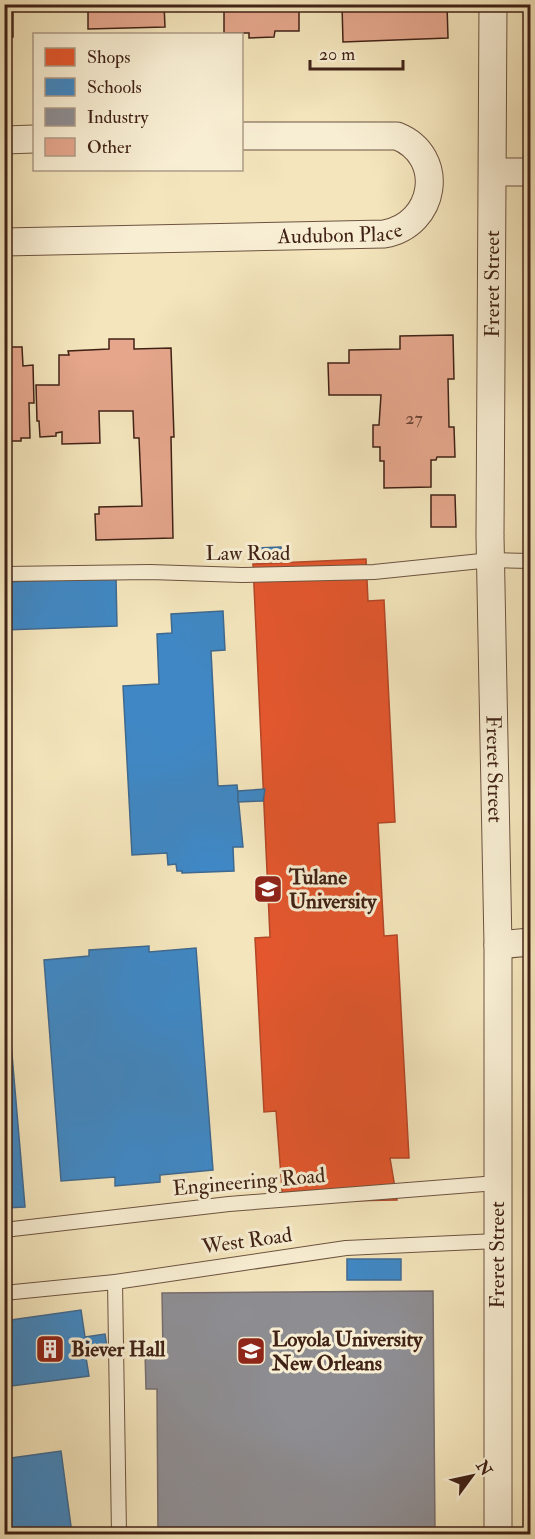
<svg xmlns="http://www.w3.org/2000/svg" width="535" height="1539" font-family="'IM FELL Double Pica',serif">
<rect width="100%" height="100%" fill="#f4e5bc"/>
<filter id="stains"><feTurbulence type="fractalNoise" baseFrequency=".00333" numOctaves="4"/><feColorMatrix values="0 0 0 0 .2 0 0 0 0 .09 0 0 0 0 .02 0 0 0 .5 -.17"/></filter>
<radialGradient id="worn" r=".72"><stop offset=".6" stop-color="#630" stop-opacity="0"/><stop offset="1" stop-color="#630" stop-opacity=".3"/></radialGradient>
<polygon fill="#e4572e" stroke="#b34727" stroke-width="1.5" points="366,559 368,601 384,600 395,822 378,823 384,936 397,935 409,1158 390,1158 397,1200 283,1202 276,1111 264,1112 255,938 270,937 253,564"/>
<g fill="#3f88c5" stroke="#3f6990" stroke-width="1.5">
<polygon points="281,547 282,560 257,562 257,548"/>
<polygon points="116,578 117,626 4,630 4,582"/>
<polygon points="223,611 225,650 211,651 218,786 237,785 243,847 233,847 234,871 182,873 182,871 177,871 176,864 168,865 167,853 132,855 123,686 159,684 157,634 172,633 171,614"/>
<polygon points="265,789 263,801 238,802 238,791"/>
<polygon points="149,946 149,952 196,948 213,1170 160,1175 160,1182 115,1186 115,1177 61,1181 44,960 89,956 89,950"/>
<polygon points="4,1031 10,1031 25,1207 4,1208"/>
<rect x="347" y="1259" width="54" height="21"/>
<polygon points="81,1310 85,1337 105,1334 107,1347 85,1351 89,1376 4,1387 4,1321"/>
<polygon points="61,1451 72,1534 4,1534 4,1459"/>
</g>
<polygon fill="#8d8d92" stroke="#766d6d" stroke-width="1.5" points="433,1291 435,1534 158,1534 157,1389 146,1389 145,1351 163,1351 162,1293"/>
<g fill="#e5a68c" stroke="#402216" stroke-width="1.5">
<rect x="4" y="4" width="9" height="33"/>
<polygon points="64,4 164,4 165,27 88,29 88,5"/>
<polygon points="224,4 299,4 299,31 275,31 274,37 249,38 249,33 224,33"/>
<polygon points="447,4 448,38 343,42 342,5 339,4"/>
<polygon points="453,335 454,379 448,379 449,427 454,427 455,457 437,457 436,460 431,460 431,487 384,488 384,461 380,461 380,447 373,447 373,425 379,425 381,395 329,395 328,363 349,363 349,350 400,349 400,336"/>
<polygon points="109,339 134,339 134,349 171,348 174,437 171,437 173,538 96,540 95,514 99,514 99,507 142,506 139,438 134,438 133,411 99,411 100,443 62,444 62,432 56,433 56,436 40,437 39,421 37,421 36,385 59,385 59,355 69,355 68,351 109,349"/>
<polygon points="4,347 22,347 23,366 33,365 34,403 29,403 30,438 21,438 21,441 4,441"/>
<polygon points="431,495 455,495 456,527 431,527"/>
</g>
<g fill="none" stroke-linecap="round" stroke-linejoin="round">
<g stroke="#6d5340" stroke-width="16">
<g id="lane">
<polyline points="4,574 150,572 242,575 374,572 491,560 530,561"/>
<polyline points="4,1230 229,1204 497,1183"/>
<polyline points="115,1282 119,1534"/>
<polyline points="4,1293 115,1282 346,1248 497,1241"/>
</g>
</g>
<g stroke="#6d5340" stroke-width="29">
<g id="street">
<path id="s1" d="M493,4L490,536L498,945V1534"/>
<polyline points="4,140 34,139"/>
<polyline points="493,172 530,172"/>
<path id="s2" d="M4,242L384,234C436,225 447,156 397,136H242"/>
<polyline points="498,945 530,942"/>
</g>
</g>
<use href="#lane" stroke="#f8eed3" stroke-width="14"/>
<use href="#street" stroke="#f8eed3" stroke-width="27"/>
</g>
<defs>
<g id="university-square" transform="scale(1.5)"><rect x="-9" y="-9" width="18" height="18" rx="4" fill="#8f2418" stroke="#f8eed3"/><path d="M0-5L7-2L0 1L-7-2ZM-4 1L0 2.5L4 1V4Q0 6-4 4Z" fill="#fff"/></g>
<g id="building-square" transform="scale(1.5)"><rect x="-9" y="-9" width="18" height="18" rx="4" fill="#8f2418" stroke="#f8eed3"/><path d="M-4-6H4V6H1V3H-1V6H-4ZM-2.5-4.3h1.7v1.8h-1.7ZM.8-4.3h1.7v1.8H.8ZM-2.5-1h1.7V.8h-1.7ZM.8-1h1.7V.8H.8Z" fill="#fff"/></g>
</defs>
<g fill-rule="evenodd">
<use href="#university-square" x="268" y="889"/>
<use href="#building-square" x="50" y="1349"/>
<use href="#university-square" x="251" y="1351"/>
</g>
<g text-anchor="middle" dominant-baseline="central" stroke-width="6" stroke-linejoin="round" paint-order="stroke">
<g font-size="18" fill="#694334">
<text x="414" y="418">27</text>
</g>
<g font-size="21" fill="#402216" stroke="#f8eed3">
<text stroke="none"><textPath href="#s2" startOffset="336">Audubon Place</textPath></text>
<text transform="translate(492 284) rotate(-90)">Freret Street</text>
<text x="248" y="553">Law Road</text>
<text stroke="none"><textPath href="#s1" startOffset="765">Freret Street</textPath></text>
<text transform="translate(249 1182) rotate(-5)">Engineering Road</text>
<text transform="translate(247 1241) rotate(-8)">West Road</text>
<text transform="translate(497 1255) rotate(-90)">Freret Street</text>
</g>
<g font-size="21" font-weight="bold" fill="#402216" stroke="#f8eed3" text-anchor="start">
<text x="289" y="877">Tulane<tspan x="289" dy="24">University</tspan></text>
<text x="272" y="1339">Loyola University<tspan x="272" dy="24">New Orleans</tspan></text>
<text x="71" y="1349">Biever Hall</text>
</g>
</g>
<rect width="535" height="1539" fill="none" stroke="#f4e5bc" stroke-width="24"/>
<rect x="6" y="6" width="523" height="1527" fill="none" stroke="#402216" stroke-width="3"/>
<rect x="12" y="12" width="511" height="1515" fill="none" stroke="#402216" stroke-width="1.5"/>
<rect x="33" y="33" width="210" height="138" fill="#f8eed3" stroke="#ae9c87" stroke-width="1.5"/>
<rect x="45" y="48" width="30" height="18" fill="#e4572e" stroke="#ae9c87" stroke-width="1.5"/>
<text x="87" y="63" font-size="18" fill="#402216">Shops</text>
<rect x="45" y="78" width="30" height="18" fill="#3f88c5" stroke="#ae9c87" stroke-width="1.5"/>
<text x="87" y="93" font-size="18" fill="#402216">Schools</text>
<rect x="45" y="108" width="30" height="18" fill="#8d8d92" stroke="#ae9c87" stroke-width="1.5"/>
<text x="87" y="123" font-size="18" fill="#402216">Industry</text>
<rect x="45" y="138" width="30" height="18" fill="#e5a68c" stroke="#ae9c87" stroke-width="1.5"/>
<text x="87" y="153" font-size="18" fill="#402216">Other</text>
<g transform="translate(472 1476) rotate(57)" stroke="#f8eed3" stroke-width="4.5" paint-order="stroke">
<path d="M0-4.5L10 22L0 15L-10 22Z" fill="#402216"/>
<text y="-9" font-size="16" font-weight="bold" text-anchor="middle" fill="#402216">N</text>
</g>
<path d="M310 60v9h93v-9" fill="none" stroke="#402216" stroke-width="3"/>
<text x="319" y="60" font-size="18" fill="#402216" stroke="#f8eed3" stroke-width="4.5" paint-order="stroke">20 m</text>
<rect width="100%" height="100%" filter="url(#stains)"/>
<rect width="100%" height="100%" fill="url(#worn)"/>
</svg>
